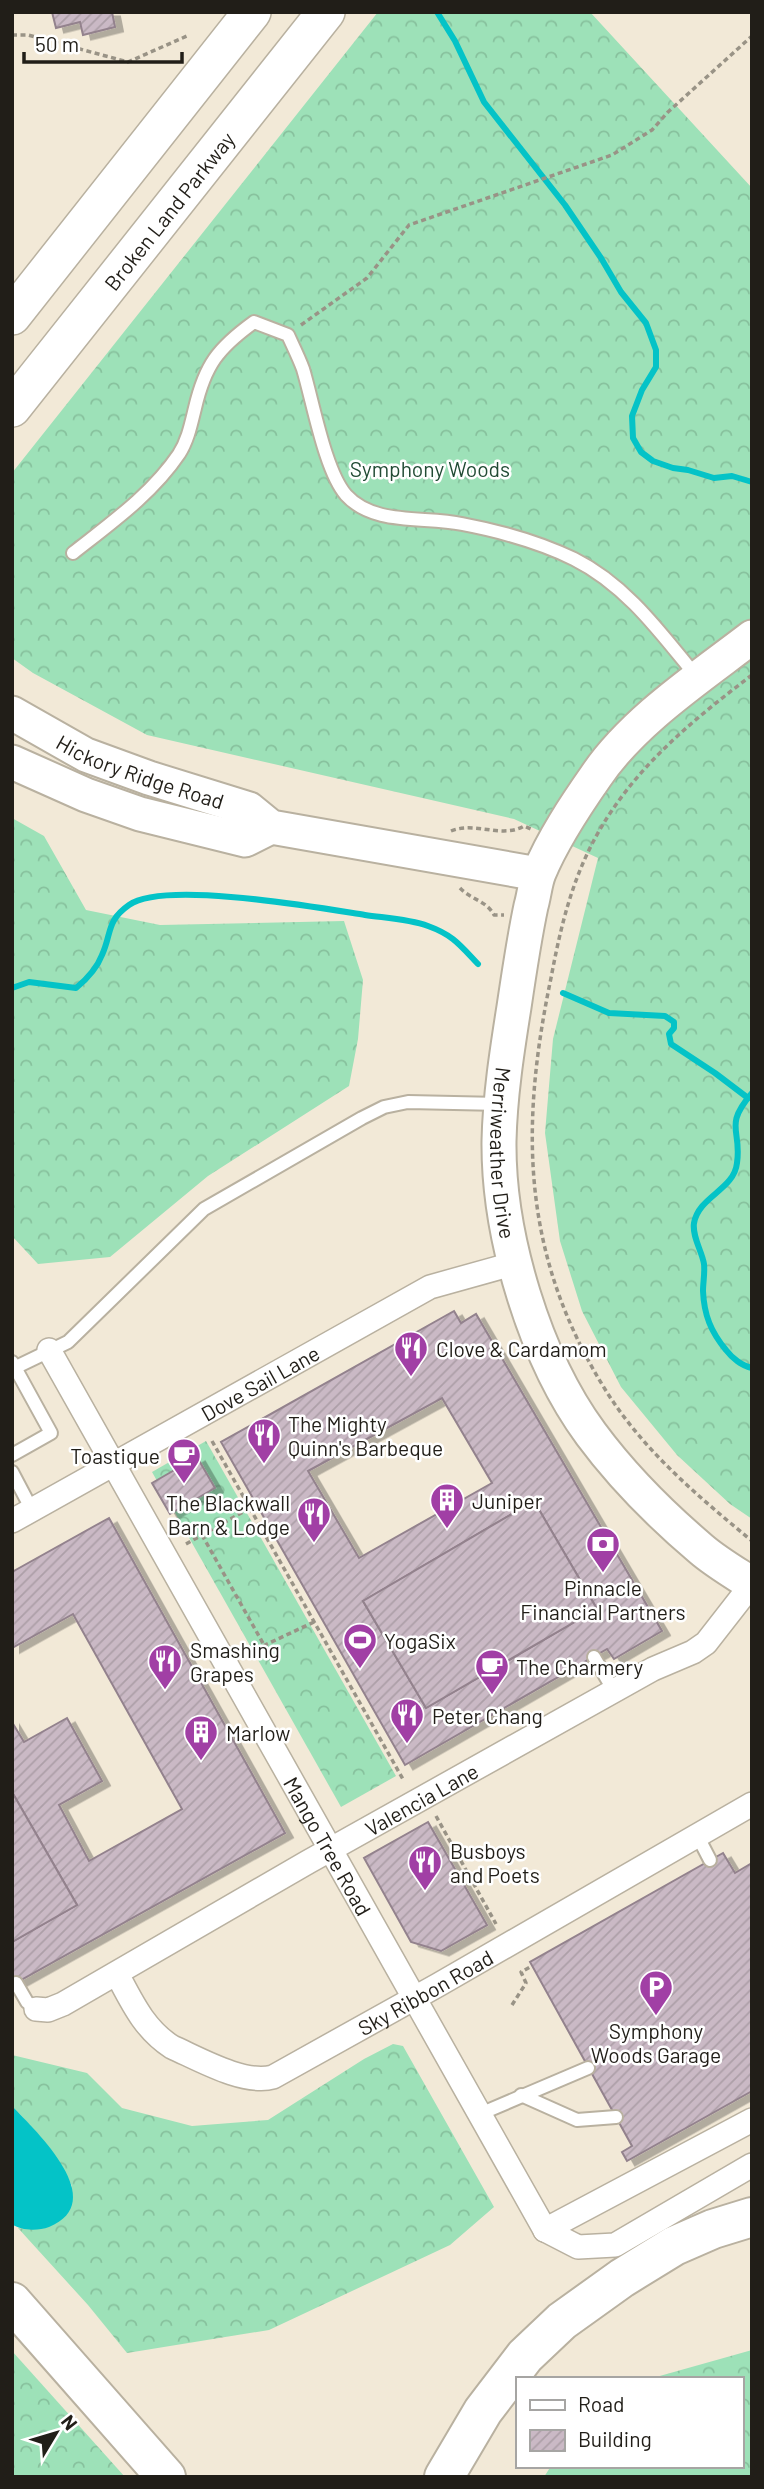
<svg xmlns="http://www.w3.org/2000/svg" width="764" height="2489" font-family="Barlow,sans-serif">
<defs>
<pattern id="forest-crowns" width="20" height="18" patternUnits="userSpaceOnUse" patternTransform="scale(1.75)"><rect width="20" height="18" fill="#9de1b8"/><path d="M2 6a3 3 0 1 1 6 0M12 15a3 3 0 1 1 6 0" fill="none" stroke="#87c19d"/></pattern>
<pattern id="building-hatch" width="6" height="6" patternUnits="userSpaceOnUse" patternTransform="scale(1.75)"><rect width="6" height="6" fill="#cab9c5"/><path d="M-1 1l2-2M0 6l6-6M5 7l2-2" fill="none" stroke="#ad9fa8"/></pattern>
<filter id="shadow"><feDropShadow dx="8" dy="4.5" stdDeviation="0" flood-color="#0004"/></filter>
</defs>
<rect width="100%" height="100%" fill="#f2e9d7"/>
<g fill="url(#forest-crowns)">
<polygon points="378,12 590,12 752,188 752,1519 730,1504 677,1455 621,1387 582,1311 560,1241 545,1133 553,1039 598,858 514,819 147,735 33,673 12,658 12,473"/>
<polygon points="12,818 44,836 86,910 160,925 344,921 363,980 358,1039 349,1086 208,1176 110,1257 38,1264 12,1236"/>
<polygon points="206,1441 396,1776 341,1807 152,1472"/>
<path d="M393,2044L403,2046L494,2207L450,2245L269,2330L127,2353L88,2305L18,2228L33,2229L72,2186C57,2154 36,2131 12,2106V2055L87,2073L122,2108L192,2126L268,2120L364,2059Z"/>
<polygon points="752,2350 752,2477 544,2477 551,2466 741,2466 741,2379 649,2379"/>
<polygon points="12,2351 125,2477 12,2477"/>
</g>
<path fill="#04c3c7" d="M12,2106C37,2132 111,2202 49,2227C38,2231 21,2231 12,2224Z"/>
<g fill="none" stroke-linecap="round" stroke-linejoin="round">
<g stroke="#04c3c7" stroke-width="6">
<polyline points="437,12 455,41 484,102 565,205 601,258 621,292 646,323 656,350 656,367 642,390 632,416 633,438 641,452 653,461 673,468 688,470 714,478 732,476 752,482"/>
<path d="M12,988L29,982L76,988C87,979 97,968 102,955C112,933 106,921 129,905C164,880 320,908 365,915C386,918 409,919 428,926C453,935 460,945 478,964"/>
<polyline points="563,993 609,1013 665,1016 674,1022 674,1028 669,1034 671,1044 715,1073 748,1098"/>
<path d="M752,1093C723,1127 742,1129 737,1163C734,1190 699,1196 694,1223C692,1237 702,1251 704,1264C705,1273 703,1283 703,1291C704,1315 711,1332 726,1350C732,1358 742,1366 752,1368"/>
</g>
</g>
<g fill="url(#building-hatch)" stroke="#93828d" stroke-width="2" fill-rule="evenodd" filter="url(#shadow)">
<polygon points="52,12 112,12 115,27 83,35 80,22 56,28"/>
<path d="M454,1311L461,1323L476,1314L662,1631L614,1659L607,1649L405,1765L221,1442ZM442,1398L492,1483L359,1558L308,1471ZM534,1501L597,1609L426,1708L363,1601Z"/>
<polygon points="197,1457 215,1488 170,1514 152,1483"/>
<polygon points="534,1501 597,1609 426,1708 363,1601"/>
<polygon points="109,1518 285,1833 12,1985 12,1942 77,1905 12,1792 12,1722 24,1742 67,1718 102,1781 59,1805 89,1861 182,1809 73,1614 12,1648 12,1572"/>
<polygon points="12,1792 77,1905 12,1942"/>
<polygon points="428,1822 487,1925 441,1951 411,1942 364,1858"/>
<polygon points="723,1853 735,1873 752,1863 752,2091 627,2161 622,2152 632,2146 530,1962"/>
</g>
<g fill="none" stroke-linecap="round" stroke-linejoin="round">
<g stroke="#b9b1a0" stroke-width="16">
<g id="lane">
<path d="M73,553C111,523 152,494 179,454C188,440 191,424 195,408C205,365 218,348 254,322L288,335C293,346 299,358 303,369C313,402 325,471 346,495C374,526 424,516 462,524C499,531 539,542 574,559C626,585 660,632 696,676"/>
<polyline points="12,1362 51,1433 12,1455"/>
<polyline points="12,1369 68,1342 204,1209 362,1118 384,1107 408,1102 500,1104"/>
<polyline points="12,1472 32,1510"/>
<polyline points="594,1657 614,1691"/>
<polyline points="697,1835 710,1860"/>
<polyline points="16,1983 27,2002 36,2009"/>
<polyline points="521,2095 577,2120 616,2117"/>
<polyline points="480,2114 588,2068"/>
</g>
</g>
<g stroke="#b9b1a0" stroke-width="26">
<g id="street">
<path id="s1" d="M49,1350L545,2230"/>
<path id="s2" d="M12,1521L430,1287L516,1263"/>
<path id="s3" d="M117,1974C132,2002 144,2029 172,2047C199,2059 244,2085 273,2077L438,1985L752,1804"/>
<path id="s4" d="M36,2009L48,2010L63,2004L308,1862L653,1669L693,1652L706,1643L752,1584"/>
<polyline points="545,2230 752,2120"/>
<polyline points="545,2230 578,2247 615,2245 752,2165"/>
</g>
</g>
<g stroke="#b9b1a0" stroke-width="37">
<g id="secondary">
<path id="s5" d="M752,637C700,677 633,721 596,776C575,806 553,839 539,873C535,883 534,896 531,906C524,939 519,973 514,1007C507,1051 500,1096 499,1141C498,1236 535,1358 591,1434C622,1476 661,1515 701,1549C716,1562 735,1573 752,1584"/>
<path id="s6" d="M12,713L86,755L149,778L249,809L271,827L538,874"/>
<polyline points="12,762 86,795 140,814 245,840 271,827"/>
</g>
</g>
<g stroke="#b9b1a0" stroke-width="40">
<g id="primary">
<polyline points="12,316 252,12"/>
<path id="s7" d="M12,408L326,12"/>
</g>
</g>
<g stroke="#b9b1a0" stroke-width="42">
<g id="highway">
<polyline points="12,2302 166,2477"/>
<polyline points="444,2477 483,2411 525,2356 562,2321 622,2278 674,2246 713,2229 752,2217"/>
</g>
</g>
<g stroke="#999386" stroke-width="3.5" stroke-dasharray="5 3.5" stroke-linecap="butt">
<polyline points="12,35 28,35 128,62 187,36"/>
<polyline points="301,325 367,278 409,225 612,155 652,130 668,112 752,36"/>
<path d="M752,675C702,713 651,754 615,806C577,860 563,914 551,978C519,1131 522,1258 608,1394C646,1453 699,1497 752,1541"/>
<path d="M451,831C475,821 502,839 524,826L531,829"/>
<path d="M460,888C470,899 487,901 494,915H504"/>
<polyline points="212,1441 404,1781"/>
<polyline points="202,1535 264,1645"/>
<polyline points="186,1544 250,1508"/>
<polyline points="248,1653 314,1622"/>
<polyline points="436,1816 496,1924"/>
<polyline points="512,2005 526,1983 521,1972 532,1966"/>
</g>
<use href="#lane" stroke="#fff" stroke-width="12"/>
<use href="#street" stroke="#fff" stroke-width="23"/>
<use href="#secondary" stroke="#fff" stroke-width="33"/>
<use href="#primary" stroke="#fff" stroke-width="37"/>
<use href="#highway" stroke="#fff" stroke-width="38"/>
</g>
<defs>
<g id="restaurant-pin" transform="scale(1.75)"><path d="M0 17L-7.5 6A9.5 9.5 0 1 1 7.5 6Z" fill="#a13fa5" stroke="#fff"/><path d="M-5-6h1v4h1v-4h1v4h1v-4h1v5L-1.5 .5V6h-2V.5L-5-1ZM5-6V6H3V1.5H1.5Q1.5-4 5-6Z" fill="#fff"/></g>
<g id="cafe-pin" transform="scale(1.75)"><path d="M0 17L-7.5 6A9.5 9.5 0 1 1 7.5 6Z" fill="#a13fa5" stroke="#fff"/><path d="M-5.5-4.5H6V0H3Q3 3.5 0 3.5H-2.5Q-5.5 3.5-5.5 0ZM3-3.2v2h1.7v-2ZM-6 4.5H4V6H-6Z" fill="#fff"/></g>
<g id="building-pin" transform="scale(1.75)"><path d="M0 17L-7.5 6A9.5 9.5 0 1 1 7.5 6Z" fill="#a13fa5" stroke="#fff"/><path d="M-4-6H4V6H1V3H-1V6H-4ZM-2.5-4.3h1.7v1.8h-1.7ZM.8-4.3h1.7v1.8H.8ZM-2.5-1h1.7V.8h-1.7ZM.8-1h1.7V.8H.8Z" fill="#fff"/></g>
<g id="bank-pin" transform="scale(1.75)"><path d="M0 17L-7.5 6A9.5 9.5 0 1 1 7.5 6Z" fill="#a13fa5" stroke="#fff"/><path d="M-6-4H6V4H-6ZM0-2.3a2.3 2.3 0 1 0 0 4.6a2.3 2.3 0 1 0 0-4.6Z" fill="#fff"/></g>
<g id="stadium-pin" transform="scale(1.75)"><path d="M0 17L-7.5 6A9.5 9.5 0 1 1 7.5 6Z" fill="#a13fa5" stroke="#fff"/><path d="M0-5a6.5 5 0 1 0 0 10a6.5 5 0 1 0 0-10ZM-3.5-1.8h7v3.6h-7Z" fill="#fff"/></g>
<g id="parking-pin" transform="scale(1.75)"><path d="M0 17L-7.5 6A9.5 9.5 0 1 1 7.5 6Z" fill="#a13fa5" stroke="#fff"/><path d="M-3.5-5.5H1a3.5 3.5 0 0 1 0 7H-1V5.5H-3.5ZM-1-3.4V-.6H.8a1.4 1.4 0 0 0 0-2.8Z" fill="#fff"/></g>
</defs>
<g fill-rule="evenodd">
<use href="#restaurant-pin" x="411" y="1348"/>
<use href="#restaurant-pin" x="264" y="1435"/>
<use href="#cafe-pin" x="184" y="1455"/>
<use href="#building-pin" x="447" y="1500"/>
<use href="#restaurant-pin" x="314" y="1514"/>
<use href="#bank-pin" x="603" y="1544"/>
<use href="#stadium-pin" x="360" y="1640"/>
<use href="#restaurant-pin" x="165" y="1661"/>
<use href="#cafe-pin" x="492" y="1666"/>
<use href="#restaurant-pin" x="407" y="1715"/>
<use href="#building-pin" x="201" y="1732"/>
<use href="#restaurant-pin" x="425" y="1862"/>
<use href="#parking-pin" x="656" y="1987"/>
</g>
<g text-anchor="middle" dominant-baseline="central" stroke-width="5" stroke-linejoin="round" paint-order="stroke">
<g font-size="21" fill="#211e18" stroke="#fff">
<text stroke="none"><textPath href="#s7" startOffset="252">Broken Land Parkway</textPath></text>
<text stroke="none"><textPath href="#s6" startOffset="142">Hickory Ridge Road</textPath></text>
<text stroke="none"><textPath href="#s5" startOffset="606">Merriweather Drive</textPath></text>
<text stroke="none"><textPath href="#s2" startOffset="284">Dove Sail Lane</textPath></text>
<text stroke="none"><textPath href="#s4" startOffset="441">Valencia Lane</textPath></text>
<text stroke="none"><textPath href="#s1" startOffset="569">Mango Tree Road</textPath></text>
<text stroke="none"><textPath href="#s3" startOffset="374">Sky Ribbon Road</textPath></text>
</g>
<g font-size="21" fill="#214b34" stroke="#fff">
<text x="430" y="468">Symphony Woods</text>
</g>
<g font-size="21" fill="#211e18" stroke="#fff" text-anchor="start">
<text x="436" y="1348">Clove &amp; Cardamom</text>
<text x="288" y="1423">The Mighty<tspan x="288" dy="24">Quinn's Barbeque</tspan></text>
<text x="160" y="1455" text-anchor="end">Toastique</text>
<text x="472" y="1500">Juniper</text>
<text x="290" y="1502" text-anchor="end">The Blackwall<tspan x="290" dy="24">Barn &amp; Lodge</tspan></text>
<text x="603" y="1587" text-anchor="middle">Pinnacle<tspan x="603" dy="24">Financial Partners</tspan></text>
<text x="384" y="1640">YogaSix</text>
<text x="190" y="1649">Smashing<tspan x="190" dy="24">Grapes</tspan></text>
<text x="516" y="1666">The Charmery</text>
<text x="432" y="1715">Peter Chang</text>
<text x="226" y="1732">Marlow</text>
<text x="450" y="1850">Busboys<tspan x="450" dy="24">and Poets</tspan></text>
<text x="656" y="2030" text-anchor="middle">Symphony<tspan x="656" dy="24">Woods Garage</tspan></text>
</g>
</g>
<rect width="764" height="2489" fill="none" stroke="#211e18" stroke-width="28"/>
<rect x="516" y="2377" width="228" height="91" fill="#ffffff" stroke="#a6a5a3" stroke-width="2"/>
<rect x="530" y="2400" width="35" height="10" fill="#ffffff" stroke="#a6a5a3" stroke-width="2"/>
<text x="578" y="2412" font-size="21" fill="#211e18">Road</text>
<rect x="530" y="2430" width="35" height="21" fill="url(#building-hatch)" stroke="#a6a5a3" stroke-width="2"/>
<text x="578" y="2447" font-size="21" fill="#211e18">Building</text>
<g transform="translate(56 2433) rotate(52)" stroke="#ffffff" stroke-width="5" paint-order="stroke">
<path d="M0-5L12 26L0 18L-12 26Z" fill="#211e18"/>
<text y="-10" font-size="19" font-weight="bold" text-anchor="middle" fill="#211e18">N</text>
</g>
<path d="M24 52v10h158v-10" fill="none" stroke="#211e18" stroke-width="3.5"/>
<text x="35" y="52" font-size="21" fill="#211e18" stroke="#ffffff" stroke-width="5" paint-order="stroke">50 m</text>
</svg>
